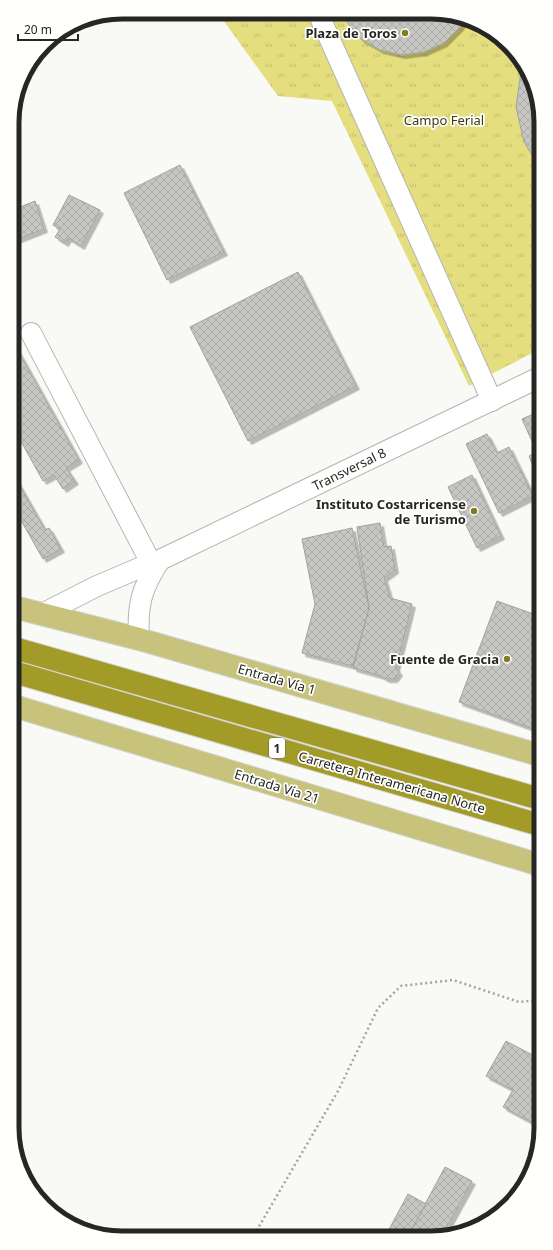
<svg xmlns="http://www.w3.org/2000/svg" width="553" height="1250" font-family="'Noto Sans',sans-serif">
<defs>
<pattern id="park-tufts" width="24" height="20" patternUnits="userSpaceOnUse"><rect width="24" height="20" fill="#e4de7f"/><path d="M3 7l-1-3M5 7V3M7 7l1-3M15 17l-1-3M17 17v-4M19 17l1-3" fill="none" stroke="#c3be6e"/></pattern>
<pattern id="building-cross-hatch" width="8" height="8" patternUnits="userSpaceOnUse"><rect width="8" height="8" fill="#c6c6c2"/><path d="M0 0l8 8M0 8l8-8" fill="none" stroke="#aaaaa7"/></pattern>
<filter id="shadow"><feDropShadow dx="3.5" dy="3.5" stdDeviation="0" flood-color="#0004"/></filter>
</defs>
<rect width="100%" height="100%" fill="#f9f9f5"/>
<polygon fill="url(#park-tufts)" points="218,13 452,14 504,39 537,93 538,350 469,386 332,101 278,96"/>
<g fill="url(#building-cross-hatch)" stroke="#a1a19d" filter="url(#shadow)">
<polygon points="344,13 452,14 463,20 460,27 444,43 424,52 402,55 380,50 361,39 347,22"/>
<polygon points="522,69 537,93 537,163 524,142 516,107 521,72"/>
<polygon points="180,165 224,252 167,280 124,193"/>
<polygon points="69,195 100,210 81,246 68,238 65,243 55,237 60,229 53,225"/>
<polygon points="35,201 44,229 13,241 13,210"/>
<polygon points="298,272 356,386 248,441 190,327"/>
<polygon points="13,342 79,460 66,468 75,481 63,489 54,475 43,481 13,427"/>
<polygon points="538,412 538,446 535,448 522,419"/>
<polygon points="487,434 497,453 509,447 533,496 499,513 466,444"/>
<polygon points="538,451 538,464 533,466 529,456"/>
<polygon points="13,474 45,530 49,528 61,549 43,559 14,508"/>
<polygon points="472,475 501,536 477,548 448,487"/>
<polygon points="380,523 384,547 391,546 395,570 384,578 390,598 412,604 396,668 399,673 394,679 386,679 381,676 353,668 369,608 357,527"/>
<polygon points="352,528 369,608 353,666 302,653 315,604 302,539"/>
<polygon points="497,601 539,616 539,731 459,702"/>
<polygon points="506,1041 540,1059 541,1105 531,1122 503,1107 513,1090 486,1076"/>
<polygon points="445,1167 472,1181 443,1234 409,1234"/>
<polygon points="408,1194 426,1204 409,1234 386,1235"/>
</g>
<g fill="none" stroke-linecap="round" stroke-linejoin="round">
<g stroke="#b5b5b1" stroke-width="22">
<g id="minor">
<polyline points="318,13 492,401"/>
<polyline points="31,333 151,563"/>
<polyline points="42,614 97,586 151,563 160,560 538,378"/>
<path d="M139,639C137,605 141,589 160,560"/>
</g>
</g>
<g stroke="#d4d4d3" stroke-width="24">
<g id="major">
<polyline points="14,607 139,639 539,755"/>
<polyline points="14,706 540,865"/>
</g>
</g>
<g stroke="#d4d4d3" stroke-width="24">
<g id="highway">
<polyline points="14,648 540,799"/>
<polyline points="14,672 540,825"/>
</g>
</g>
<polyline stroke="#a3a3a1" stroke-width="2.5" stroke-dasharray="2 3" stroke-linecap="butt" points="254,1235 338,1091 378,1008 401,986 453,980 519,1002 540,1000"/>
<use href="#minor" stroke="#fff" stroke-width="20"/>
<use href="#major" stroke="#c7c37d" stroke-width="22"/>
<use href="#highway" stroke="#a29b27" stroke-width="22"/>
</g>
<g fill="#817c22" stroke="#fffffe" stroke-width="1.5">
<circle cx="405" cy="33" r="4"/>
<circle cx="474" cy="511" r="4"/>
<circle cx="507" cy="659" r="4"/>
</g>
<g text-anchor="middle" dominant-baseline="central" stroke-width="3.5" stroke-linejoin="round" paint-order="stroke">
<rect fill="#fffffe" stroke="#676766" stroke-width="1" x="269" y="738" width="16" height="20" rx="3"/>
<g font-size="12" font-weight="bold" fill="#262625">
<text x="277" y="748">1</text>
</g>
<g font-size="13" font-weight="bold" fill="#262625" stroke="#fffffe" text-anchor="end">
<text x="397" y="33">Plaza de Toros</text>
<text x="466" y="504">Instituto Costarricense<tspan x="466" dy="15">de Turismo</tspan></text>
<text x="499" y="659">Fuente de Gracia</text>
</g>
<g font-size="13" fill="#3d3b10" stroke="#fffffe">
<text x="444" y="120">Campo Ferial</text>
</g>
<g font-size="13" fill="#262625" stroke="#fffffe">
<text transform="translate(349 469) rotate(-26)">Transversal 8</text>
<text transform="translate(277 679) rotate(16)">Entrada Vía 1</text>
<text transform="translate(392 782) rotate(16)">Carretera Interamericana Norte</text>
<text transform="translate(277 786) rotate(17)">Entrada Vía 21</text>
</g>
</g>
<path d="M0 0H553V1250H0ZM122 19H431A103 103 0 0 1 534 122V1128A103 103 0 0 1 431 1231H122A103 103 0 0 1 19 1128V122A103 103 0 0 1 122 19Z" fill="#fffffe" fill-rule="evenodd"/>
<path fill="none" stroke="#262625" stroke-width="5" d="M122 19H431A103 103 0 0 1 534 122V1128A103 103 0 0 1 431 1231H122A103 103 0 0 1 19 1128V122A103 103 0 0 1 122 19Z"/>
<path d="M18 34v6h60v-6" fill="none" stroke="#262625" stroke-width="2"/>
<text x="24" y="34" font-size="12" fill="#262625" stroke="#fffffe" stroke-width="3" paint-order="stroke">20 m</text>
</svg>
